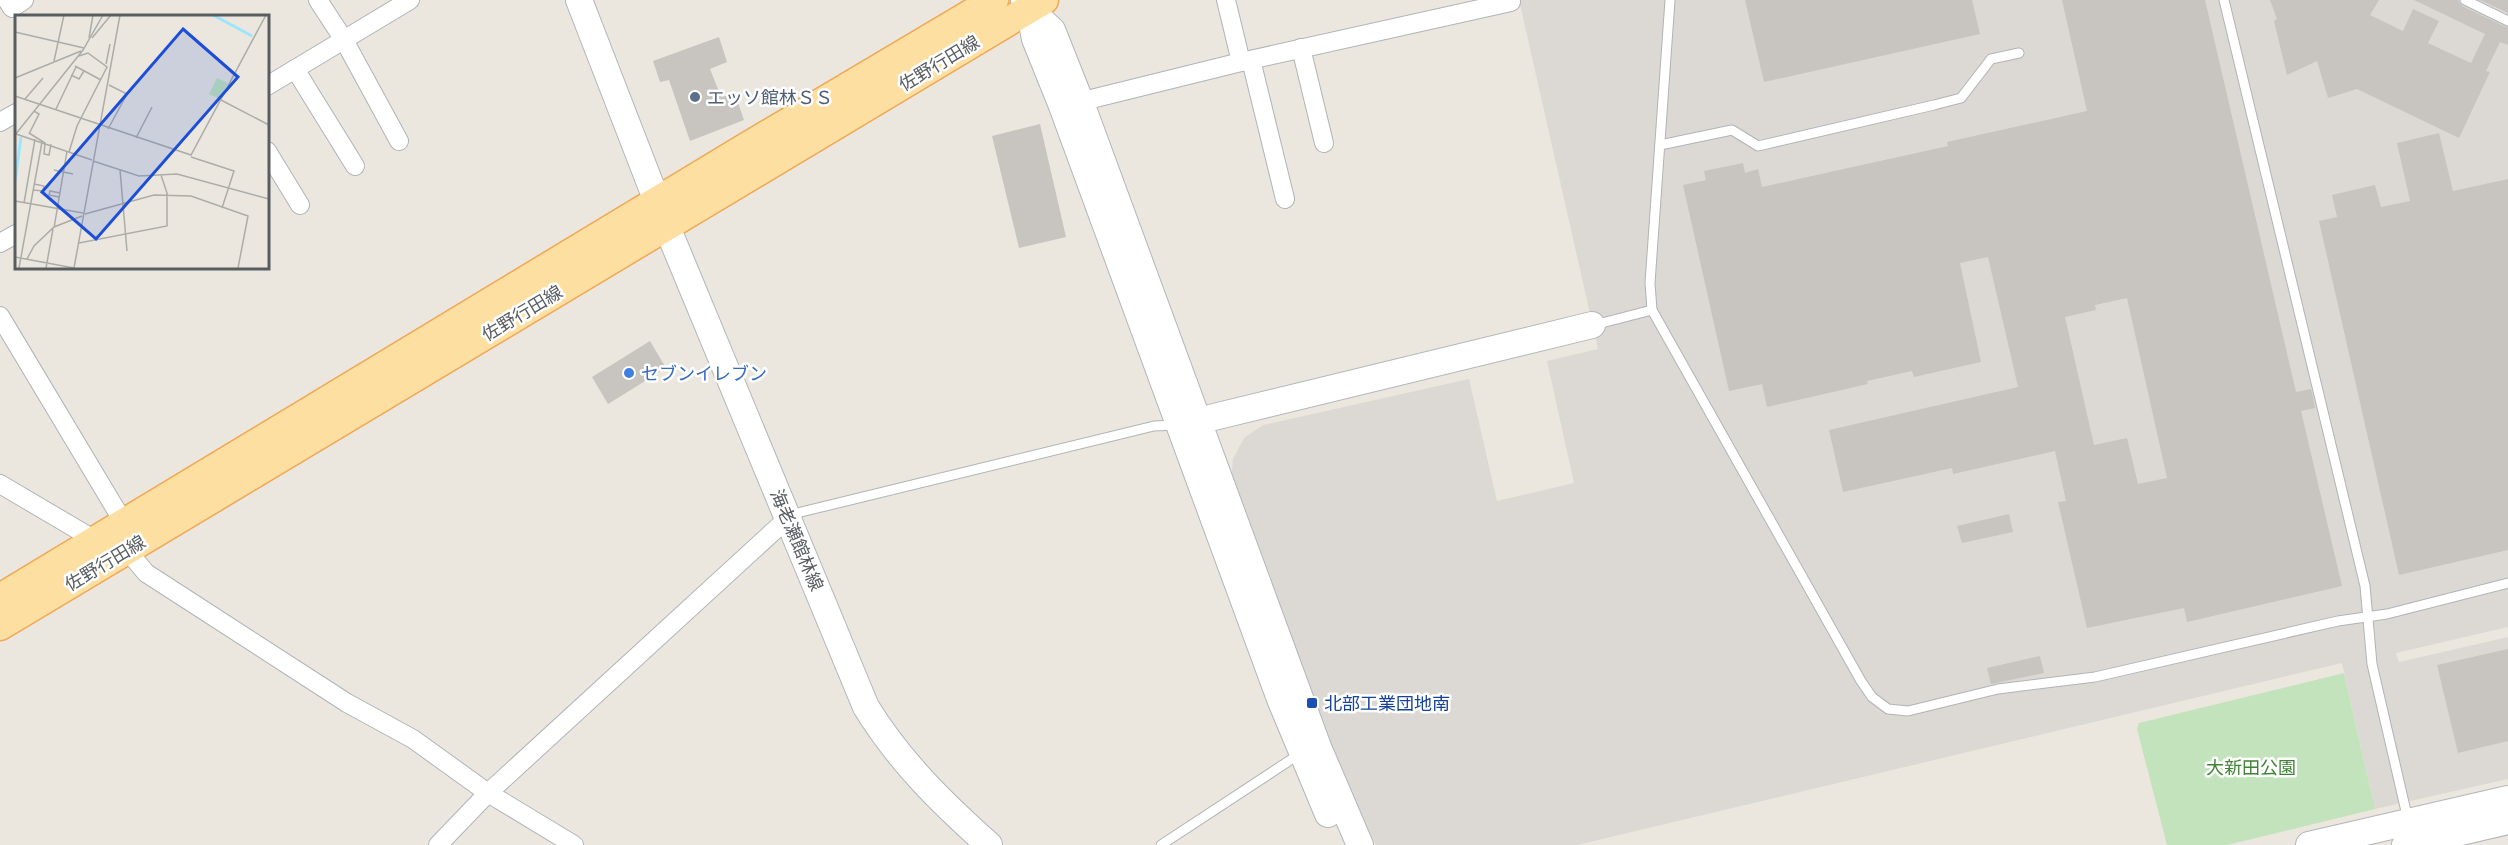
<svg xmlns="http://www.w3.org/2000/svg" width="2508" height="845" font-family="'DejaVu Sans','Noto Sans JP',sans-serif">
<rect width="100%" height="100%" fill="#ebe7df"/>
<polygon fill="#dcd9d4" points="1519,0 2508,0 2508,627 2396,653 2399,662 2508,637 2508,779 2375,809 2342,663 1577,845 1376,845 1332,750 1231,482 1233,459 1244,438 1263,425 1469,379 1497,501 1574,483 1547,361 1598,349"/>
<polygon fill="#c2e3bb" points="2344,673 2375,809 2227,845 2167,845 2137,729 2139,723"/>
<g fill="#c8c4bf" fill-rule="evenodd">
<polygon points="1745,0 1972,0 1980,34 1764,82"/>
<path d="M2062,0H2205L2296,392L2311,389L2313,397L2315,408L2301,411L2342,586L2187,622L2184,608L2087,628L2058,502L2066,501L2055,451L1953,474L1952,468L1843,492L1829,430L2018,387L1988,257L1960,263L1981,362L1914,377L1912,371L1867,381L1868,384L1767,407L1762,384L1729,391L1683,185L1706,180L1704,171L1743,163L1745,173L1758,169L1762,187L1948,146L1947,142L2087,111ZM2127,298L2167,478L2138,484L2127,438L2094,445L2065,317L2096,310L2095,305Z"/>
<polygon points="2270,0 2379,0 2370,15 2403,31 2413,9 2439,21 2428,43 2471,63 2485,34 2414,0 2458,0 2462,6 2508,28 2508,45 2500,42 2486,71 2490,72 2459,138 2357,89 2328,98 2317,61 2287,75 2274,21 2277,19"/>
<polygon points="2480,0 2508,0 2508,13"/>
<polygon points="719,37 727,62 710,69 721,97 735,94 744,120 690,141 669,80 660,82 653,61"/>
<polygon points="1040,124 1066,237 1019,248 992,136"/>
<polygon points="2439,133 2453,191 2508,179 2508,550 2399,575 2319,221 2337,217 2332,195 2375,185 2381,207 2410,201 2397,143"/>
<polygon points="650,341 666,368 608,404 592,377"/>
<polygon points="2009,514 2013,532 1962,543 1957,526"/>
<polygon points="2508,649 2508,741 2458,753 2437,665"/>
<polygon points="2040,656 2044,673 1991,684 1987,668"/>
</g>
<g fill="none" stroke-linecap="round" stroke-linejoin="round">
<g stroke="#b0b4b7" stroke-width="11">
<g id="lane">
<polyline points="1670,0 1650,283 1652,310 1861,681 1872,697 1888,709 1908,711 1998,689 2095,677 2338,621 2387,614 2508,583"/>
<polyline points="2224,0 2365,586 2372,664 2408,820"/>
<polyline points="2465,0 2508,21"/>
<polyline points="1660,145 1732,130 1758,146 1934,105 1961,98 1991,59 2019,53"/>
<polyline points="1594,325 1652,310"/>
<polyline points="790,517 801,512 1154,426 1178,425"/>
<polyline points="1161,845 1301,753"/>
</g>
</g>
<g stroke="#b0b4b7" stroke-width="20">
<g id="street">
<polyline points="7,0 12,8 24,0"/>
<polyline points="318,0 344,40 399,141"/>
<polyline points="1226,0 1241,62"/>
<polyline points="1301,48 1324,143"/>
<polyline points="1251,60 1285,199"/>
<polyline points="295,69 355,166"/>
<polyline points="267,86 410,0"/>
<polyline points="1071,104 1241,62 1511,2 1510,0"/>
<polyline points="0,122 16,113"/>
<polyline points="267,151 300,205"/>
<polyline points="0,243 16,234"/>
<polyline points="0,316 124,523"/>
<polyline points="0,484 95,540"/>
<polyline points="127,550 146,573 347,703 413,739 488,793 574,845"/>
<polyline points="438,845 488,793 788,518"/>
</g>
</g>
<g stroke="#b1b6ba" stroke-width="28">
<g id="secondary">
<path d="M579,0L667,227L866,707C900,762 941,802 989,845"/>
<polyline points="1024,0 1029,9 1052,30 1081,103 1318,747 1360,845"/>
<polyline points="1029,9 1035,39 1062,106 1280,699 1328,814"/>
<polyline points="1181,425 1592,325"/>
<polyline points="2309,845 2508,799"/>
<polyline points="2405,845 2508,821"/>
</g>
</g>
<g stroke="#efa854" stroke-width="31">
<g id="primary">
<polyline points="0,598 753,143 994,0"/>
<polyline points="0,626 1044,0"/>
</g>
</g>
<use href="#lane" stroke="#fff" stroke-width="9"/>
<use href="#street" stroke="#fff" stroke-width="18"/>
<use href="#secondary" stroke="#fff" stroke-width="26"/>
<use href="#primary" stroke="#fedfa2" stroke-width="28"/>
</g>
<circle fill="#5c6f8a" stroke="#fff" stroke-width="2" cx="695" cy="97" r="6"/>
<circle fill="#3f7fe0" stroke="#fff" stroke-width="2" cx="629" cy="373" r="6"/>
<rect fill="#1a4fb4" stroke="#fff" stroke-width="2" x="1306" y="697" width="12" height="12" rx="3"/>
<g text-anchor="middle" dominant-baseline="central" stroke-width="5" stroke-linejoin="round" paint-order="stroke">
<g font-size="18" fill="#585d60" stroke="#fff">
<text transform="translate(939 63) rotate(-31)">佐野行田線</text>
<text transform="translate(522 313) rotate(-31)">佐野行田線</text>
<text transform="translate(797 540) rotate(67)">海老瀬館林線</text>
<text transform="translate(105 563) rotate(-31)">佐野行田線</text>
</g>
<g font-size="18" fill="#4e5e75" stroke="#fff" text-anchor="start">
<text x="707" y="97">エッソ館林ＳＳ</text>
</g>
<g font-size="18" fill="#366cbe" stroke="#fff" text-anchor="start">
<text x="641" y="373">セブンイレブン</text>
</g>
<g font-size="18" fill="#164399" stroke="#fff" text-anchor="start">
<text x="1324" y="703">北部工業団地南</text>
</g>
<g font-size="18" fill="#3f8335" stroke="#fff">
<text x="2251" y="767">大新田公園</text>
</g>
</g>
<g transform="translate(15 15)">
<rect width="254" height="254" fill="#ebe7df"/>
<path d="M202,63L213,68L205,84L194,79Z" fill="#c2e3bb"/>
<path fill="none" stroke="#9de5fe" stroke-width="3" d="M198,0L237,21M0,166L6,122"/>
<path fill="none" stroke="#acaca8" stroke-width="1.5" d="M0,17L69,33M74,23L78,0M77,23L96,0M39,46L49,0M91,49L95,29M60,51L86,65M56,60L64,64L69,56M0,63L66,36M0,81L176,140L251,0M10,84L28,63M206,85L254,110M41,94L61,52M93,114L112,79L94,70M14,118L30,128L29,139L34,140L36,129M1,119L77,145M14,119L24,99L19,96M0,120L68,35L88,0M121,123L137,92M54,137L62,111L92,52L73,38L64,41M176,142L219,156L207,193M78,146L124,161L162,159L254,184M39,155L58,159M105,155L112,236M18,175L28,176L29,171L19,169M44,182L34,180L35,176L45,178M0,186L68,198M9,188L20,124M70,199L139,180L176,181L233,201L223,253M39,213L52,136M64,228L152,211V178L146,160M0,242L59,253M12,244L19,231L39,212L67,201M4,253L27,127M31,253L38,214M59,253L105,0"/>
<path fill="#1d4ed8" fill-opacity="0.15" stroke="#1d4ed8" stroke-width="3" d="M168,14L223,62L81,224L27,177Z"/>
<rect width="254" height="254" fill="none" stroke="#585d60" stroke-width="3"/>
</g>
</svg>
